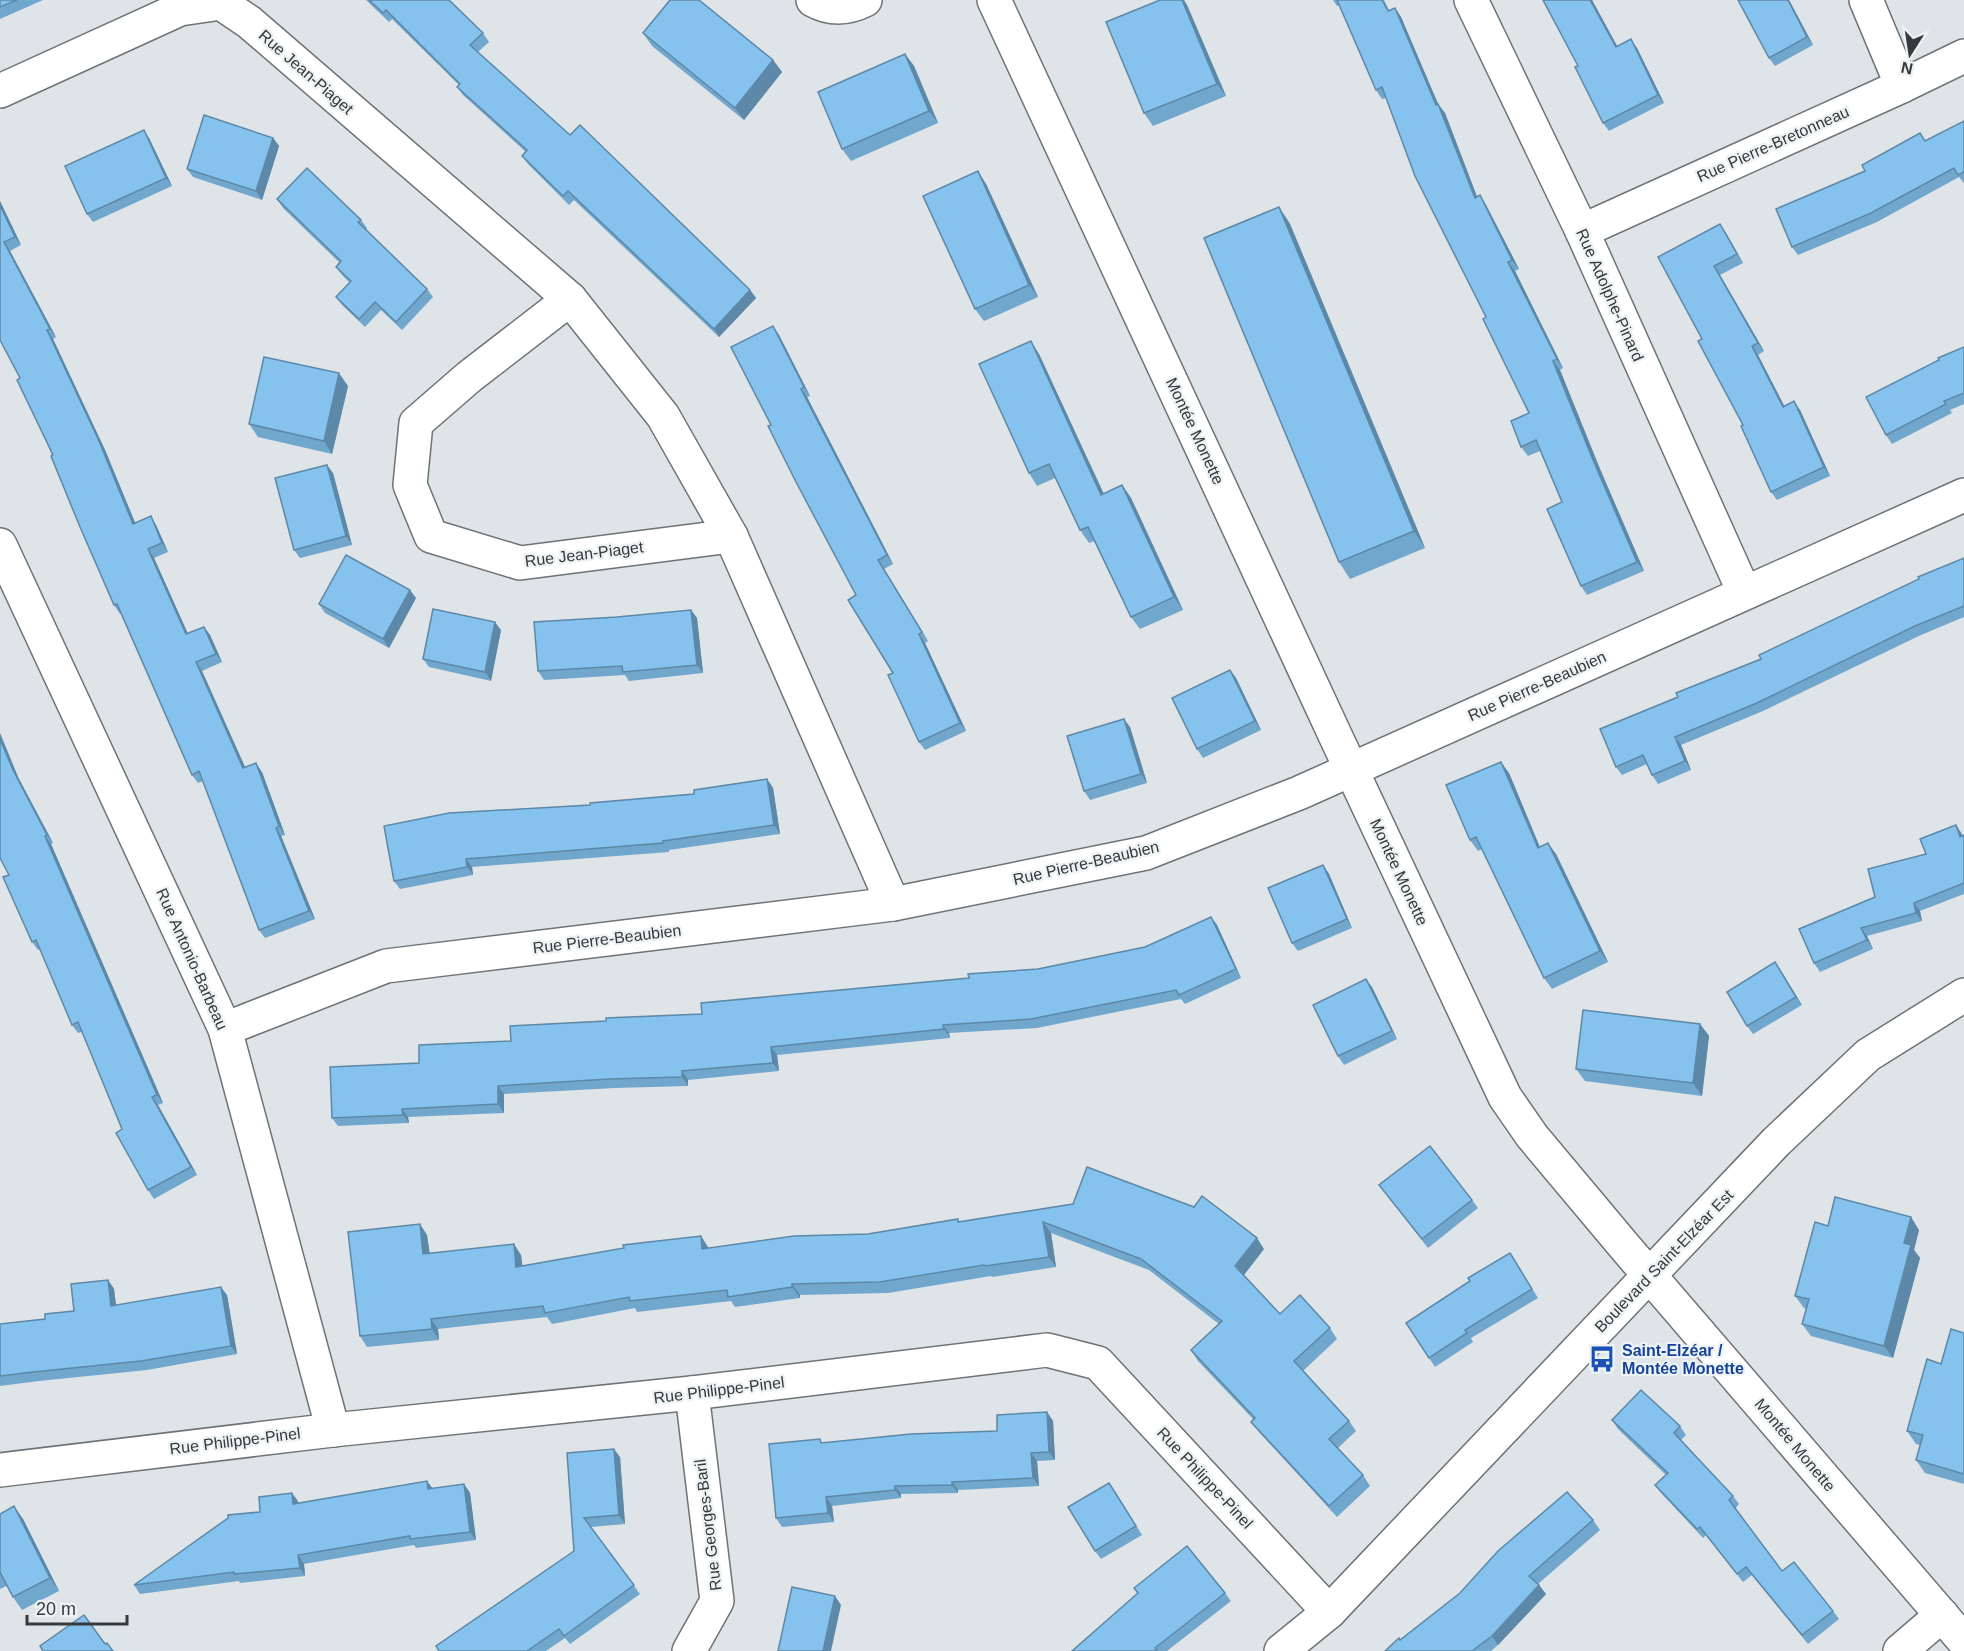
<svg xmlns="http://www.w3.org/2000/svg" width="1964" height="1651" font-family="Arial,sans-serif">
<rect width="100%" height="100%" fill="#dfe4e8"/>
<g fill="none" stroke-linecap="round" stroke-linejoin="round">
<g stroke="#6e7376" stroke-width="36">
<g id="minor">
<path d="M813,0C831,10 847,9 865,0"/>
<polyline points="994,0 1335,735 1505,1097 1532,1136 1625,1247 1964,1641"/>
<polyline points="1471,0 1582,231 1744,592"/>
<polyline points="1866,0 1902,86"/>
<polyline points="0,91 180,9 221,3 249,22 570,299 663,416 731,536 893,904"/>
<polyline points="1582,231 1902,86 1964,56"/>
<polyline points="570,299 469,377 416,423 410,485 431,536 520,563 731,536"/>
<polyline points="0,545 225,1029 333,1430"/>
<polyline points="225,1029 386,966 893,904 1146,853 1299,793 1964,495"/>
<polyline points="0,1470 333,1430 692,1393 1047,1350 1098,1363 1329,1612"/>
<polyline points="689,1651 717,1601 692,1393"/>
<polyline points="1281,1651 1329,1612 1776,1142 1868,1055 1964,995"/>
<polyline points="1900,1651 1942,1615"/>
</g>
</g>
<use href="#minor" stroke="#fff" stroke-width="33"/>
</g>
<g fill="#72a7cd">
<polygon points="0,0 43,0 0,19"/>
<polygon points="366,0 449,0 483,33 489,42 478,52 570,135 750,290 756,298 719,337 574,200 569,205 528,164 522,156 526,152 463,95 457,87 459,85 392,19 389,22"/>
<polygon points="1333,0 1384,0 1389,10 1395,8 1401,17 1438,104 1445,113 1477,197 1480,195 1486,205 1519,269 1515,271 1563,368 1560,370 1600,469 1644,571 1587,595 1581,586 1562,502 1540,451 1528,456 1521,447 1529,413 1386,98 1382,99 1376,90 1339,5 1337,6"/>
<polygon points="1543,0 1592,0 1617,46 1637,48 1664,103 1609,131 1603,123 1578,66"/>
<polygon points="1738,0 1789,0 1813,45 1775,66 1769,58"/>
<polygon points="1187,5 1226,96 1153,126 1144,113"/>
<polygon points="643,33 773,60 782,72 744,120 652,46"/>
<polygon points="905,54 914,66 938,123 851,161 842,149"/>
<polygon points="1964,121 1964,183 1959,177 1877,222 1798,255 1792,247 1865,171"/>
<polygon points="149,138 172,186 93,222 87,214"/>
<polygon points="273,138 279,146 262,200 193,177 187,169"/>
<polygon points="986,184 1038,297 984,321 975,309"/>
<polygon points="277,199 361,220 367,228 366,230 427,289 433,297 402,330 381,310 365,327 342,305 336,297 350,283 342,275 336,267 340,263 283,208"/>
<polygon points="0,201 21,245 10,251 56,337 53,339 105,450 135,523 156,525 168,552 154,558 188,634 204,627 210,635 222,662 202,671 245,767 262,772 285,835 281,836 315,919 265,938 259,930 203,781 198,783 192,775 121,614 120,614 114,605 20,378 0,340"/>
<polygon points="1279,207 1290,224 1425,548 1350,579 1339,562"/>
<polygon points="1726,233 1743,263 1720,275 1764,351 1758,355 1784,406 1800,410 1830,476 1777,500 1771,492 1743,425 1702,339 1658,257"/>
<polygon points="779,335 810,396 807,397 893,564 884,569 928,641 925,643 966,731 925,750 919,742 893,673 856,595 771,425"/>
<polygon points="1964,347 1964,404 1950,410 1952,413 1892,444 1886,435"/>
<polygon points="1039,354 1103,494 1122,485 1131,498 1183,610 1140,629 1131,617 1094,541 1089,543 1080,530 1055,478 1037,486 1029,473"/>
<polygon points="348,386 332,454 258,437 249,424"/>
<polygon points="333,473 352,545 300,558 294,550"/>
<polygon points="1964,558 1964,617 1921,635 1763,711 1681,745 1691,770 1658,784 1652,775 1647,764 1622,775 1616,767 1678,697 1761,659"/>
<polygon points="416,598 389,648 325,613 319,604"/>
<polygon points="691,610 697,618 703,673 629,681 625,675 544,680 538,671 617,617"/>
<polygon points="501,630 491,681 429,667 423,659"/>
<polygon points="1230,670 1236,678 1261,730 1203,758 1197,749"/>
<polygon points="1130,727 1147,783 1090,800 1084,791"/>
<polygon points="1509,773 1540,847 1556,854 1608,962 1552,989 1544,978 1482,849 1478,851 1470,840"/>
<polygon points="19,779 53,843 51,844 163,1103 158,1105 197,1175 154,1199 148,1190 82,1032 78,1033 72,1025 40,949 38,950 32,942 9,875"/>
<polygon points="767,779 773,788 780,834 669,850 669,852 472,867 473,875 400,889 394,881 590,805 694,794"/>
<polygon points="1962,834 1962,836 1964,835 1964,894 1920,911 1922,921 1867,936 1873,949 1820,972 1814,963 1875,897 1926,854"/>
<polygon points="1323,865 1329,874 1352,928 1298,951 1292,943"/>
<polygon points="1211,917 1217,925 1241,978 1185,1004 1181,999 1037,1028 949,1033 950,1038 777,1055 779,1071 688,1080 688,1086 615,1088 504,1094 504,1113 408,1117 409,1123 338,1126 332,1118 419,1063 511,1041 606,1021 702,1014 1038,969 1145,947"/>
<polygon points="1775,962 1802,1005 1753,1034 1747,1026"/>
<polygon points="1372,987 1397,1039 1344,1065 1338,1056"/>
<polygon points="1700,1024 1709,1036 1702,1096 1585,1081 1576,1069"/>
<polygon points="1379,1185 1472,1200 1478,1208 1428,1248"/>
<polygon points="1073,1204 1264,1249 1244,1275 1280,1314 1330,1328 1337,1339 1303,1371 1349,1421 1356,1431 1338,1448 1363,1475 1370,1486 1337,1517 1259,1432 1251,1422 1253,1419 1198,1361 1191,1350 1219,1324 1149,1270 1051,1233 1056,1267 992,1277 991,1276 888,1293 800,1295 800,1298 735,1307 731,1301 637,1312 635,1308 552,1324 547,1317 438,1329 439,1340 367,1347 360,1336 427,1235 430,1254 521,1255 522,1266 701,1236 708,1248 868,1234 958,1219 959,1222"/>
<polygon points="1828,1226 1919,1230 1914,1250 1920,1258 1893,1358 1811,1336 1802,1324 1806,1309 1804,1308 1795,1296"/>
<polygon points="1510,1253 1538,1298 1471,1338 1473,1342 1435,1367 1406,1323 1470,1281"/>
<polygon points="108,1280 114,1289 116,1305 227,1295 237,1354 147,1370 39,1381 0,1386 0,1324 45,1319 74,1311"/>
<polygon points="1964,1333 1964,1484 1925,1473 1916,1460 1920,1445 1916,1444 1907,1431 1941,1364"/>
<polygon points="1047,1412 1053,1421 1055,1460 1037,1461 1039,1486 958,1490 958,1493 901,1494 901,1498 832,1506 834,1522 782,1527 776,1518 823,1443 997,1431"/>
<polygon points="1612,1420 1680,1426 1686,1435 1681,1440 1733,1496 1739,1504 1735,1509 1782,1571 1833,1611 1839,1619 1808,1644 1752,1575 1743,1582 1706,1535 1703,1538 1661,1493 1655,1485 1666,1475 1618,1429"/>
<polygon points="567,1453 620,1457 625,1524 591,1527 640,1594 570,1644 565,1638 546,1651 439,1651 574,1551"/>
<polygon points="427,1481 432,1488 464,1484 470,1493 476,1540 416,1548 414,1545 304,1564 305,1576 240,1583 239,1581 140,1594 134,1585 260,1512 298,1501 298,1503"/>
<polygon points="1115,1491 1142,1535 1101,1559 1095,1551"/>
<polygon points="0,1514 23,1519 59,1591 22,1610 13,1597 7,1586 0,1589"/>
<polygon points="1593,1520 1600,1530 1538,1584 1546,1594 1498,1645 1491,1651 1385,1651 1400,1640"/>
<polygon points="1225,1593 1231,1601 1167,1651 1072,1651"/>
</g>
<g fill="#5d88a7">
<polygon points="1182,0 1184,0 1187,5 1226,96 1217,84"/>
<polygon points="1590,0 1592,0 1622,55 1616,47"/>
<polygon points="1788,0 1789,0 1813,45 1807,37"/>
<polygon points="1395,8 1401,17 1439,106 1438,104 1445,113 1481,207 1475,198"/>
<polygon points="1631,39 1637,48 1664,103 1658,95"/>
<polygon points="905,54 914,66 938,123 929,111"/>
<polygon points="773,60 782,72 744,120 735,108"/>
<polygon points="144,130 149,138 172,186 166,178"/>
<polygon points="273,138 279,146 262,200 256,191"/>
<polygon points="978,171 986,184 1038,297 1029,285"/>
<polygon points="1480,195 1486,205 1519,269 1512,260"/>
<polygon points="0,201 21,245 15,237 0,205"/>
<polygon points="1279,207 1290,224 1425,548 1414,531"/>
<polygon points="1720,224 1726,233 1743,263 1737,254"/>
<polygon points="4,242 10,251 56,337 50,329"/>
<polygon points="1508,262 1515,271 1563,368 1557,359"/>
<polygon points="1714,266 1720,275 1764,351 1758,343"/>
<polygon points="750,290 756,298 719,337 714,329"/>
<polygon points="773,326 779,335 810,396 804,387"/>
<polygon points="47,330 53,339 105,450 139,532 133,524"/>
<polygon points="1031,341 1039,354 1110,507 1101,495"/>
<polygon points="1752,346 1758,355 1789,415 1783,407"/>
<polygon points="1553,361 1560,370 1600,469 1644,571 1637,562 1593,460"/>
<polygon points="339,373 348,386 332,454 324,441"/>
<polygon points="801,389 807,397 893,564 887,555"/>
<polygon points="1794,401 1800,410 1830,476 1824,467"/>
<polygon points="327,465 333,473 352,545 346,536"/>
<polygon points="1122,485 1131,498 1183,610 1174,597"/>
<polygon points="151,516 156,525 168,552 162,543"/>
<polygon points="148,549 154,558 192,643 186,634"/>
<polygon points="878,560 884,569 928,641 922,632"/>
<polygon points="410,590 416,598 389,648 383,639"/>
<polygon points="691,610 697,618 703,673 697,665"/>
<polygon points="495,622 501,630 491,681 485,672"/>
<polygon points="204,627 210,635 222,662 216,654"/>
<polygon points="919,634 925,643 966,731 960,723"/>
<polygon points="196,662 202,671 249,776 243,768"/>
<polygon points="1230,670 1236,678 1261,730 1255,721"/>
<polygon points="1124,719 1130,727 1147,783 1141,774"/>
<polygon points="0,733 19,779 53,843 47,835 13,770 0,739"/>
<polygon points="1675,737 1681,745 1691,770 1685,761"/>
<polygon points="1501,762 1509,773 1545,860 1538,848"/>
<polygon points="256,763 262,772 285,835 279,826"/>
<polygon points="767,779 773,788 780,834 774,825"/>
<polygon points="1956,825 1962,834 1964,840 1960,837"/>
<polygon points="276,828 281,836 315,919 309,911"/>
<polygon points="45,836 51,844 163,1103 157,1095"/>
<polygon points="1548,843 1556,854 1608,962 1600,951"/>
<polygon points="466,859 472,867 473,875 467,867"/>
<polygon points="1323,865 1329,874 1352,928 1347,919"/>
<polygon points="1914,903 1920,911 1922,921 1916,913"/>
<polygon points="1211,917 1217,925 1241,978 1236,969"/>
<polygon points="1861,928 1867,936 1873,949 1867,940"/>
<polygon points="1775,962 1781,971 1802,1005 1796,997"/>
<polygon points="1366,979 1372,987 1397,1039 1392,1031"/>
<polygon points="1700,1024 1709,1036 1702,1096 1693,1083"/>
<polygon points="943,1025 949,1033 950,1038 944,1029"/>
<polygon points="771,1047 777,1055 779,1071 773,1063"/>
<polygon points="682,1071 688,1080 688,1086 682,1077"/>
<polygon points="498,1086 504,1094 504,1113 498,1104"/>
<polygon points="152,1097 158,1105 197,1175 191,1167"/>
<polygon points="402,1109 408,1117 409,1123 403,1115"/>
<polygon points="1911,1217 1919,1230 1914,1250 1920,1258 1893,1358 1884,1346 1904,1243"/>
<polygon points="1043,1222 1051,1233 1056,1267 1049,1257"/>
<polygon points="420,1224 427,1235 431,1265 423,1254"/>
<polygon points="701,1236 708,1247 710,1260 702,1249"/>
<polygon points="1257,1238 1264,1249 1243,1276 1235,1266"/>
<polygon points="514,1244 521,1255 524,1278 516,1267"/>
<polygon points="108,1280 114,1289 117,1314 111,1306"/>
<polygon points="792,1284 800,1295 800,1298 792,1287"/>
<polygon points="221,1287 227,1295 237,1354 231,1346"/>
<polygon points="431,1319 438,1329 439,1340 432,1329"/>
<polygon points="1047,1412 1053,1421 1055,1460 1049,1452"/>
<polygon points="614,1449 620,1457 625,1524 619,1515"/>
<polygon points="1031,1453 1037,1461 1039,1486 1033,1478"/>
<polygon points="427,1481 433,1489 428,1489"/>
<polygon points="952,1482 958,1490 958,1493 952,1485"/>
<polygon points="464,1484 470,1493 476,1540 470,1532"/>
<polygon points="895,1486 901,1494 901,1498 895,1490"/>
<polygon points="292,1493 298,1501 299,1512 293,1504"/>
<polygon points="826,1497 832,1506 834,1522 828,1513"/>
<polygon points="14,1506 23,1519 59,1591 50,1578"/>
<polygon points="298,1555 304,1564 305,1576 300,1568"/>
<polygon points="1539,1585 1546,1594 1498,1645 1492,1636"/>
<polygon points="835,1596 841,1605 831,1651 823,1651"/>
</g>
<g fill="#85c2ee" stroke="#5d88a7" stroke-width="1.5">
<polygon points="0,0 17,0 0,7"/>
<polygon points="369,0 449,0 483,33 470,45 570,135 580,125 750,290 714,329 568,191 563,196 522,156 527,150 457,87 460,84 386,10 383,13"/>
<polygon points="670,0 699,0 773,60 735,108 643,33"/>
<polygon points="1160,0 1182,0 1217,84 1144,113 1106,22"/>
<polygon points="1337,0 1382,0 1388,11 1395,8 1436,105 1438,104 1475,198 1480,195 1512,260 1508,262 1557,359 1553,361 1593,460 1637,562 1581,586 1547,509 1562,502 1536,440 1521,447 1511,421 1529,413 1483,319 1486,317 1415,176 1382,87 1376,90"/>
<polygon points="1543,0 1590,0 1616,47 1631,39 1658,95 1603,123 1575,67 1578,66"/>
<polygon points="1738,0 1788,0 1807,37 1769,58"/>
<polygon points="905,54 929,111 842,149 818,92"/>
<polygon points="204,115 273,138 256,191 187,169"/>
<polygon points="1964,121 1964,172 1958,175 1954,168 1871,213 1792,247 1776,209 1865,171 1862,165 1920,133 1925,141"/>
<polygon points="144,130 166,178 87,214 65,166"/>
<polygon points="307,168 361,220 358,222 427,289 396,322 375,302 359,319 336,297 351,281 336,267 341,261 277,199"/>
<polygon points="978,171 1029,285 975,309 923,196"/>
<polygon points="0,205 15,237 4,242 50,329 47,330 99,441 133,524 151,516 162,543 148,549 186,634 204,627 216,654 196,662 243,768 256,763 279,826 276,828 309,911 259,930 199,771 192,775 117,604 114,605 80,527 51,456 53,455 17,380 20,378 0,340"/>
<polygon points="1279,207 1414,531 1339,562 1204,238"/>
<polygon points="1720,224 1737,254 1714,266 1758,343 1752,346 1783,407 1794,401 1824,467 1771,492 1741,426 1743,425 1698,341 1702,339 1658,257"/>
<polygon points="773,326 804,387 801,389 887,555 878,560 922,632 919,634 960,723 919,742 888,675 893,673 848,600 856,595 796,482 768,426 771,425 731,347"/>
<polygon points="1031,341 1101,495 1122,485 1174,597 1131,617 1088,527 1080,530 1049,464 1029,473 979,364"/>
<polygon points="1964,347 1964,393 1944,401 1946,404 1886,435 1866,397 1939,360 1938,358"/>
<polygon points="264,357 339,373 324,441 249,424"/>
<polygon points="327,465 346,536 294,550 275,478"/>
<polygon points="346,555 410,590 383,639 319,604"/>
<polygon points="1964,558 1964,606 1915,626 1757,703 1675,737 1685,761 1652,775 1643,755 1616,767 1600,729 1678,697 1676,693 1761,659 1759,655 1919,579 1918,577"/>
<polygon points="433,609 495,622 485,672 423,659"/>
<polygon points="691,610 697,665 623,672 622,666 538,671 534,622 617,617"/>
<polygon points="1230,670 1255,721 1197,749 1172,698"/>
<polygon points="1124,719 1141,774 1084,791 1067,736"/>
<polygon points="0,739 13,770 47,835 45,836 157,1095 152,1097 191,1167 148,1190 116,1133 122,1129 78,1022 72,1025 36,940 32,942 3,877 9,875 0,858"/>
<polygon points="1501,762 1538,848 1548,843 1600,951 1544,978 1476,837 1470,840 1446,785"/>
<polygon points="767,779 774,825 663,841 663,843 466,859 467,867 394,881 384,826 449,813 590,805 590,803 694,794 694,790"/>
<polygon points="1956,825 1960,837 1964,835 1964,883 1914,903 1916,913 1861,928 1867,940 1814,963 1799,929 1875,897 1868,869 1926,854 1920,839"/>
<polygon points="1323,865 1347,919 1292,943 1268,888"/>
<polygon points="1211,917 1236,969 1179,995 1176,990 1031,1019 943,1025 944,1029 771,1047 773,1063 682,1071 682,1077 609,1079 498,1086 498,1104 402,1109 403,1115 332,1118 330,1067 419,1063 419,1045 511,1041 510,1026 606,1021 606,1018 702,1014 701,1003 969,978 968,974 1038,969 1145,947"/>
<polygon points="1775,962 1796,997 1747,1026 1727,992"/>
<polygon points="1366,979 1392,1031 1338,1056 1313,1005"/>
<polygon points="1583,1010 1700,1024 1693,1083 1576,1069"/>
<polygon points="1430,1146 1472,1200 1422,1239 1379,1185"/>
<polygon points="1087,1167 1194,1207 1202,1196 1257,1238 1235,1266 1280,1314 1300,1295 1330,1328 1294,1361 1349,1421 1329,1439 1363,1475 1329,1506 1251,1422 1255,1418 1191,1350 1222,1321 1141,1259 1043,1222 1049,1257 985,1266 984,1265 880,1282 792,1284 792,1287 728,1297 727,1290 630,1301 629,1297 545,1313 543,1306 431,1319 432,1329 360,1336 348,1232 420,1224 423,1254 514,1244 516,1267 624,1248 623,1245 701,1236 702,1249 794,1236 868,1234 958,1219 958,1222 1073,1204"/>
<polygon points="1835,1197 1911,1217 1904,1243 1911,1245 1884,1346 1802,1324 1809,1299 1795,1296 1815,1222 1828,1226"/>
<polygon points="1510,1253 1532,1289 1465,1330 1467,1333 1429,1358 1406,1323 1470,1281 1468,1278"/>
<polygon points="108,1280 111,1306 221,1287 231,1346 141,1361 33,1372 0,1376 0,1324 45,1319 45,1314 74,1311 71,1284"/>
<polygon points="1951,1329 1964,1333 1964,1474 1916,1460 1923,1435 1907,1431 1927,1359 1941,1364"/>
<polygon points="1641,1390 1680,1426 1674,1433 1733,1496 1729,1500 1782,1571 1794,1562 1833,1611 1802,1635 1746,1567 1737,1574 1700,1527 1697,1529 1655,1485 1668,1473 1612,1420"/>
<polygon points="1047,1412 1049,1452 1031,1453 1033,1478 952,1482 952,1485 895,1486 895,1490 826,1497 828,1513 776,1518 769,1444 820,1439 821,1443 911,1434 997,1431 997,1415"/>
<polygon points="614,1449 619,1515 584,1518 634,1585 564,1636 559,1629 527,1651 439,1651 436,1646 574,1551 567,1453"/>
<polygon points="427,1481 428,1489 464,1484 470,1532 410,1539 410,1536 298,1555 300,1568 234,1574 234,1572 134,1585 228,1518 228,1515 260,1512 259,1497 292,1493 293,1504"/>
<polygon points="1109,1483 1136,1526 1095,1551 1068,1507"/>
<polygon points="1567,1492 1593,1520 1529,1576 1539,1585 1492,1636 1472,1651 1385,1651 1399,1638 1400,1640 1460,1593 1498,1551"/>
<polygon points="14,1506 50,1578 13,1597 0,1572 0,1514"/>
<polygon points="1187,1546 1225,1593 1155,1648 1157,1650 1155,1651 1072,1651 1138,1593 1134,1588"/>
<polygon points="792,1587 835,1596 823,1651 778,1651"/>
<polygon points="84,1615 105,1644 107,1643 113,1651 43,1651 40,1646"/>
</g>
<defs>
<g id="bus-bare" transform="scale(2.07)"><path d="M-5-6H5V4H4V6H2V4H-2V6H-4V4H-5ZM-3.5-4V0h7V-4ZM-3.5 1.2v1.5H-2V1.2ZM2 1.2v1.5H3.5V1.2Z" fill="#1a4fb4" stroke="#edf2f5" stroke-width="2.5" paint-order="stroke"/></g>
</defs>
<g fill-rule="evenodd">
<use href="#bus-bare" x="1602" y="1359"/>
</g>
<g text-anchor="middle" dominant-baseline="central" stroke-width="4.5" stroke-linejoin="round" paint-order="stroke">
<g font-size="16" fill="#37393a" stroke="#edf2f5">
<text transform="translate(306 72) rotate(41)">Rue Jean-Piaget</text>
<text transform="translate(1773 144) rotate(-24)">Rue Pierre-Bretonneau</text>
<text transform="translate(1610 295) rotate(66)">Rue Adolphe-Pinard</text>
<text transform="translate(1195 431) rotate(65)">Montée Monette</text>
<text transform="translate(584 554) rotate(-7)">Rue Jean-Piaget</text>
<text transform="translate(1537 686) rotate(-24)">Rue Pierre-Beaubien</text>
<text transform="translate(1086 863) rotate(-13)">Rue Pierre-Beaubien</text>
<text transform="translate(1399 872) rotate(65)">Montée Monette</text>
<text transform="translate(607 939) rotate(-7)">Rue Pierre-Beaubien</text>
<text transform="translate(192 959) rotate(66)">Rue Antonio-Barbeau</text>
<text transform="translate(1664 1261) rotate(-46)">Boulevard Saint-Elzéar Est</text>
<text transform="translate(719 1390) rotate(-7)">Rue Philippe-Pinel</text>
<text transform="translate(235 1441) rotate(-7)">Rue Philippe-Pinel</text>
<text transform="translate(1795 1445) rotate(50)">Montée Monette</text>
<text transform="translate(1205 1478) rotate(47)">Rue Philippe-Pinel</text>
<text transform="translate(708 1525) rotate(-97)">Rue Georges-Baril</text>
</g>
<g font-size="16" font-weight="bold" fill="#164399" stroke="#edf2f5" text-anchor="start">
<text x="1622" y="1350">Saint-Elzéar /<tspan x="1622" dy="18">Montée Monette</tspan></text>
</g>
</g>
<g transform="translate(1910 54) rotate(192)" stroke="#edf2f5" stroke-width="4.5" paint-order="stroke">
<path d="M0-4.5L10 22L0 15L-10 22Z" fill="#37393a"/>
<text y="-9" font-size="16" font-weight="bold" text-anchor="middle" fill="#37393a">N</text>
</g>
<path d="M27 1615v9h100v-9" fill="none" stroke="#37393a" stroke-width="3"/>
<text x="36" y="1615" font-size="18" fill="#37393a" stroke="#edf2f5" stroke-width="4.5" paint-order="stroke">20 m</text>
</svg>
